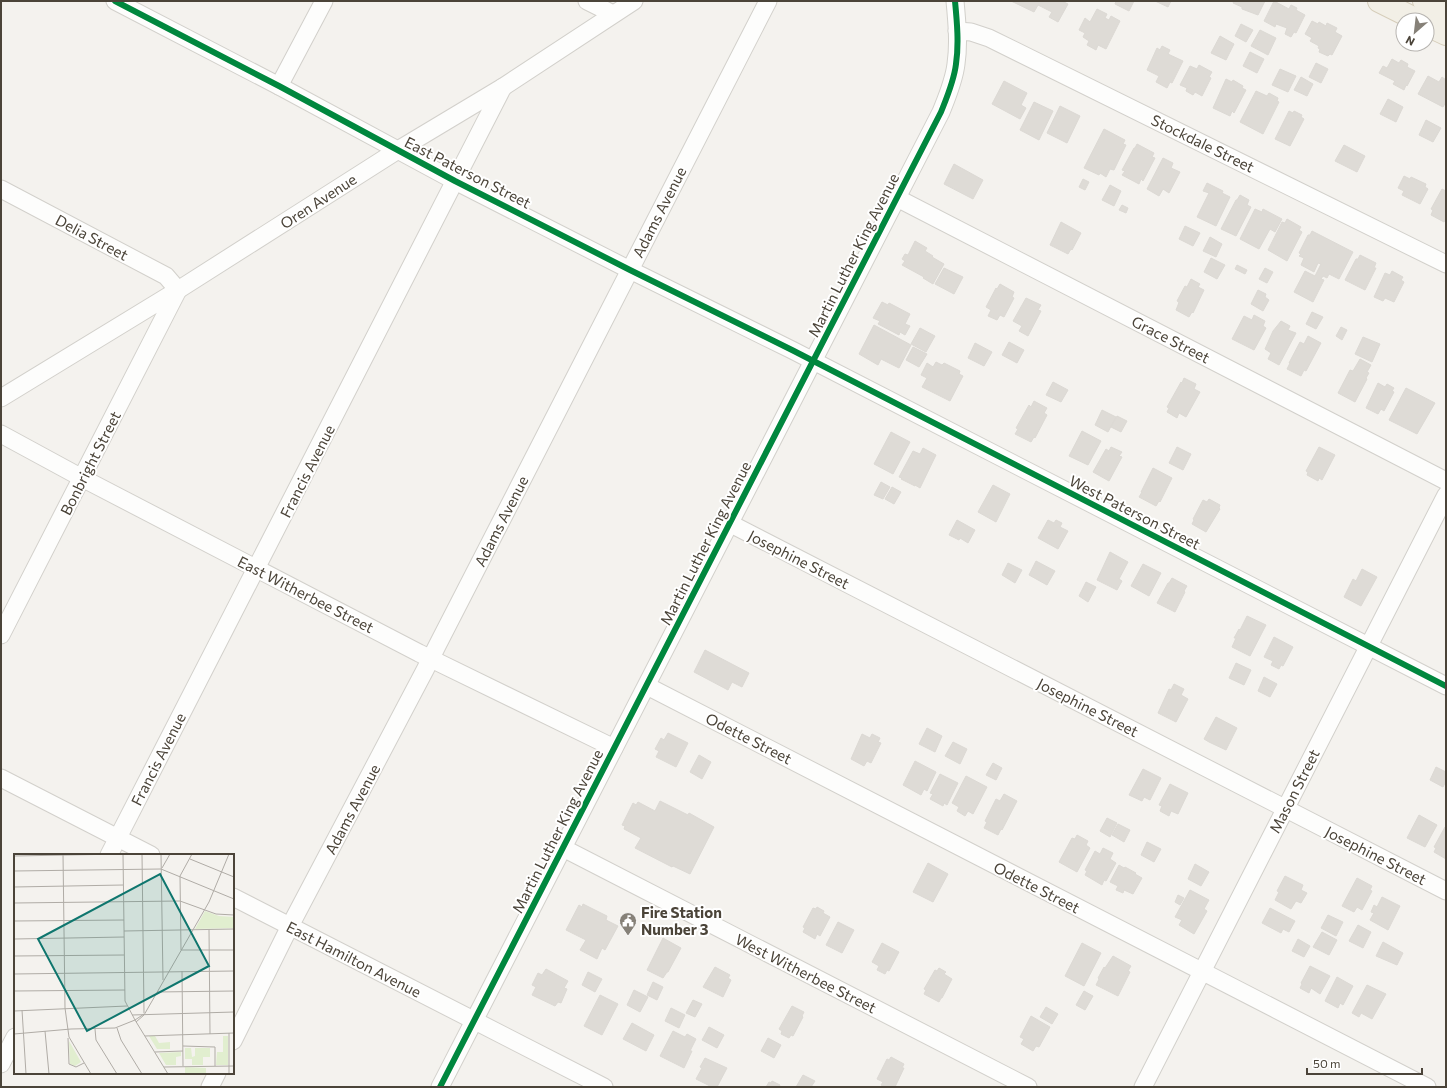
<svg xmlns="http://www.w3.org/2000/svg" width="1447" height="1088" font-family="Commissioner,sans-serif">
<rect width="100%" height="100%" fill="#f4f2ee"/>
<g fill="#dedbd6" stroke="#dcd9d4">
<polygon points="1011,1 1062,1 1068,4 1058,22 1049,17 1052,12 1038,5 1034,12"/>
<polygon points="1116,1 1134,1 1129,11 1115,4"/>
<polygon points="1155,1 1171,1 1168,7"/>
<polygon points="1234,1 1265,1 1258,15 1242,9 1242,7 1233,3"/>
<polygon points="1274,1 1289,9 1291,5 1297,8 1296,10 1305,15 1296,33 1294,32 1291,37 1285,34 1287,28 1276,24 1275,27 1264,21"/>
<polygon points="1097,9 1107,14 1105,18 1109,20 1111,16 1120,21 1106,49 1098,45 1096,50 1087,45 1089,41 1083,37 1085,33 1079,30 1085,18 1090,22"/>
<polygon points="1312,21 1318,24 1319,22 1326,26 1327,23 1337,28 1335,32 1342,36 1332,55 1330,54 1328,56 1319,52 1320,49 1318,48 1319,46 1310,41 1312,38 1305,34"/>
<polygon points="1241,24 1253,30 1246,42 1235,36"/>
<polygon points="1260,30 1276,38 1268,55 1251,46"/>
<polygon points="1220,36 1234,44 1226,60 1211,53"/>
<polygon points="1162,46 1170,50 1168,54 1183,61 1172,83 1170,82 1167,88 1156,82 1159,76 1147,70 1157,48 1160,50"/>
<polygon points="1250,52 1264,59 1257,73 1243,66"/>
<polygon points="1392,59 1399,63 1401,60 1408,64 1407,67 1415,71 1407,86 1406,85 1404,90 1393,84 1395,81 1379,73 1383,66 1387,68"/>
<polygon points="1316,63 1328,69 1321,83 1309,77"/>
<polygon points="1199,65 1212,72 1209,77 1211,78 1202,96 1195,92 1193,95 1186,91 1187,88 1180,85 1190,66 1197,69"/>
<polygon points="1280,69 1296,76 1288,92 1272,85"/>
<polygon points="1428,76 1439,82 1442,77 1446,80 1446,102 1443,107 1418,94"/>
<polygon points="1301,77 1313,84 1307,96 1294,90"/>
<polygon points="1226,79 1232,82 1233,80 1243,86 1242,88 1246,90 1234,113 1232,111 1230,116 1213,108"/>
<polygon points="1004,81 1027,93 1021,105 1026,108 1020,119 992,104"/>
<polygon points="1256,91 1267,96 1269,93 1278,98 1277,101 1279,102 1263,134 1240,122"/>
<polygon points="1388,99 1403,107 1396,122 1380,114"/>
<polygon points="1034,102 1053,111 1039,140 1020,130"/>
<polygon points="1060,106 1080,116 1067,143 1047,133"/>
<polygon points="1289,111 1293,113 1294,111 1302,115 1301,117 1304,119 1290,146 1275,139"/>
<polygon points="1426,120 1441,128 1433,142 1419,135"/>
<polygon points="1104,129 1125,140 1123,144 1126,145 1114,170 1110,169 1106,177 1100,173 1099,175 1084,168"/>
<polygon points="1137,144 1154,153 1152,157 1155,158 1143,181 1141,179 1139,184 1122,175 1125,171 1122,170 1134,148 1135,148"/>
<polygon points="1344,145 1365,156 1357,172 1335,161"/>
<polygon points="1163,158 1173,163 1171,168 1180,172 1169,193 1163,189 1159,196 1147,189"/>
<polygon points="954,164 983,180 973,199 944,184"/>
<polygon points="1404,176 1410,179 1411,177 1426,184 1425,187 1428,189 1420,204 1402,195 1404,191 1398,188"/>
<polygon points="1083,179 1089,182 1085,190 1079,187"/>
<polygon points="1207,183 1223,191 1222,193 1230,197 1216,226 1197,217 1209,193 1203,191"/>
<polygon points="1110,185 1121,191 1114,206 1102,200"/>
<polygon points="1442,189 1446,191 1446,218 1444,222 1431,215 1433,210 1431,209"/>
<polygon points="1240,195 1249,200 1247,205 1251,207 1236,236 1221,229 1236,200 1237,200"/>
<polygon points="1122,205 1128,208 1126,213 1119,210"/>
<polygon points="1255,209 1262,212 1263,209 1282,219 1275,232 1270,229 1259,249 1240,239"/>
<polygon points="1287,219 1301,227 1299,230 1302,232 1287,261 1268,250 1282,222 1285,223"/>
<polygon points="1061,222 1081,233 1072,250 1071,249 1068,254 1050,245"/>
<polygon points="1185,226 1200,233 1193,246 1179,239"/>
<polygon points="1312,231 1353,252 1339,279 1329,274 1327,278 1323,276 1321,279 1324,280 1313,302 1294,292 1305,271 1315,276 1321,264 1318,263 1314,272 1301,265 1304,258 1299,256 1301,254 1299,253 1308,235 1310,235"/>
<polygon points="1210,237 1222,244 1216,257 1203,251"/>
<polygon points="915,241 927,248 925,251 933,256 932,257 944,264 933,284 923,278 924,277 902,265 905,261 902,259 905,254 908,255"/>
<polygon points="1360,255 1376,263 1374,268 1376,268 1365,290 1345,280 1356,259 1358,259"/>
<polygon points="1211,258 1225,265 1217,279 1204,272"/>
<polygon points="1237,265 1247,270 1245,274 1235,269"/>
<polygon points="944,268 963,277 954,294 935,284"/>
<polygon points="1265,268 1273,272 1267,283 1259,279"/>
<polygon points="1392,271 1403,277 1401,280 1404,282 1394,302 1385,298 1383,301 1374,297 1385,273 1390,275"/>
<polygon points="1191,279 1200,284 1198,287 1204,290 1193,313 1192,312 1189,317 1176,310 1178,305 1179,302 1177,301 1185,286 1187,287"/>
<polygon points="1000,284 1014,292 1012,297 1014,298 1004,317 1000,315 997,320 988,316 991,310 986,307 996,288 997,289"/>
<polygon points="1258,290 1266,294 1265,297 1269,300 1263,311 1251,304"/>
<polygon points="1026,298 1041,305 1038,310 1041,311 1028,336 1019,331 1022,326 1013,321"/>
<polygon points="882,302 888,305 889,303 910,314 905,324 910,326 905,335 900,332 899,335 878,324 880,321 873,318"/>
<polygon points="1312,312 1323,317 1316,329 1306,324"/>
<polygon points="1254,315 1265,321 1263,326 1266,328 1254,350 1232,339 1244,316 1252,320"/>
<polygon points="1281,321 1290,326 1288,330 1296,333 1279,365 1268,359 1271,353 1265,349 1273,331"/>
<polygon points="874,325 911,345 899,368 881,359 878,365 859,354"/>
<polygon points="1341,327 1347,330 1342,340 1336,336"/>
<polygon points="920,328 935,336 926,352 911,344"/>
<polygon points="1308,336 1321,343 1306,371 1304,370 1301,376 1287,369 1290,363 1289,363 1300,342 1304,344"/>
<polygon points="1363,337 1380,344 1372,362 1355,354"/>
<polygon points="1009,342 1024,350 1017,363 1002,355"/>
<polygon points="975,343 992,352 984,366 968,358"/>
<polygon points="913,347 927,354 919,367 906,360"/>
<polygon points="1360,359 1371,365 1367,372 1369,373 1366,378 1367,379 1355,402 1338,393 1350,370 1353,371"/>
<polygon points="936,362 942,365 944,363 960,371 959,374 963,376 950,401 922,387 927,378 921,375 927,363 933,367"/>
<polygon points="1184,378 1196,384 1194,389 1200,392 1186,417 1179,413 1177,418 1167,412 1169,408 1167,407 1181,382 1182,383"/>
<polygon points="1053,382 1068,390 1061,402 1046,395"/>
<polygon points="1378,383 1385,387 1387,384 1394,388 1392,391 1394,392 1384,411 1381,409 1378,414 1366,408"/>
<polygon points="1406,388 1435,403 1417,434 1389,420"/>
<polygon points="1034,401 1047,408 1044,413 1047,415 1035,438 1034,437 1031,442 1015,434 1018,429 1016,428 1029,405 1031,407"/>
<polygon points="1102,410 1116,417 1108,432 1095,425"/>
<polygon points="1117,416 1127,421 1121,432 1111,427"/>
<polygon points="1082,431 1101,441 1088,465 1069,456"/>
<polygon points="891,432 910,442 893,474 874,464"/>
<polygon points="1111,447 1122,452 1119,456 1122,457 1109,481 1093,472 1106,449 1109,451"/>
<polygon points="1177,447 1191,454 1183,470 1169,463"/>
<polygon points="1319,447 1335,455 1322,480 1319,478 1318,481 1307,475 1308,472 1306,471"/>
<polygon points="923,448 936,455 920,488 915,485 915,486 901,479 902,478 899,477 913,451 920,454"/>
<polygon points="1153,468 1172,478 1160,502 1159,501 1156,506 1139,497 1142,492 1141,492"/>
<polygon points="881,482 890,487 883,499 874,495"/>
<polygon points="993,485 1010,494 996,522 978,512"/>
<polygon points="892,487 901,492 894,504 885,499"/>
<polygon points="1209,499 1220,505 1219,508 1220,509 1206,532 1192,524 1194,520 1193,519 1203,500 1207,502"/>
<polygon points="957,520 975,530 968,543 960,538 959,540 949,535"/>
<polygon points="1048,520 1054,523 1056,520 1062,523 1060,527 1068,531 1058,549 1038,538"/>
<polygon points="1110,552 1128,562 1119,579 1122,581 1117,590 1097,580"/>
<polygon points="1036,561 1055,571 1047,585 1029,575"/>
<polygon points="1008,563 1022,570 1015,583 1002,575"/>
<polygon points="1143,564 1161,573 1149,596 1131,586"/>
<polygon points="1362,569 1377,577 1361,606 1344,597 1353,579 1356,581"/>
<polygon points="1172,578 1187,586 1184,591 1185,592 1175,612 1157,603 1168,583 1169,583"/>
<polygon points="1086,582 1096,587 1088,602 1079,596"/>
<polygon points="1247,616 1266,625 1250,656 1232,647 1236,638 1234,638 1239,629 1240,630"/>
<polygon points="1274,637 1293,647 1283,666 1281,665 1279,669 1271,665 1273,661 1264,657"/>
<polygon points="705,650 749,673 742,687 732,682 728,690 694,672"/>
<polygon points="1236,663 1251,670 1244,685 1229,678"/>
<polygon points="1264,677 1277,684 1270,697 1258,691"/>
<polygon points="1174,684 1184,689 1181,695 1188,699 1176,722 1158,713 1169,689 1171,690"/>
<polygon points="1216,717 1237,728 1226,750 1209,742 1204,739"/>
<polygon points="927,728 942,736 935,752 919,744"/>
<polygon points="668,733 688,743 676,767 656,757 659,751 655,749 661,738 664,740"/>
<polygon points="862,734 870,738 872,734 880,738 878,742 881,743 871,763 867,761 864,766 851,759"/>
<polygon points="953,742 967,749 960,764 945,756"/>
<polygon points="699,755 711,762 702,779 690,772"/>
<polygon points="915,761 936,772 927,791 924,789 921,795 903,785"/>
<polygon points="993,763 1002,768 996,780 986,775"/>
<polygon points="1436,767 1446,772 1446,781 1443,787 1430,780"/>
<polygon points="1143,769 1161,778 1150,800 1144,797 1142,801 1129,795"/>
<polygon points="940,774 958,783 947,805 944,803 943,806 930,799 933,794 930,793"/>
<polygon points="966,776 987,787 973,814 968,811 965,816 957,811 959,807 952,803"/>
<polygon points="1170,784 1188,793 1178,814 1171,811 1169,816 1160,811 1162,806 1159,805"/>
<polygon points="1004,794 1017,801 1002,830 1001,829 998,835 984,828 987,822 985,821 996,799 1000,801"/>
<polygon points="660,801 688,815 689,813 714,827 690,874 673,866 672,867 635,848 641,838 624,829 625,826 622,825 633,803 636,805 638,802 655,811"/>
<polygon points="1419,815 1437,825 1425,847 1407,838"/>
<polygon points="1107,818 1117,823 1110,837 1100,831"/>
<polygon points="1118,824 1130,830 1124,842 1112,835"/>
<polygon points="1445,827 1446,828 1446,859 1434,852 1436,848 1434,847"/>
<polygon points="1077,835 1088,841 1086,845 1090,848 1077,872 1059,862 1072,838 1075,839"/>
<polygon points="1147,842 1161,849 1154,862 1141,855"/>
<polygon points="1103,848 1113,853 1110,859 1116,863 1106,881 1104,880 1102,885 1085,875 1087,871 1085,870 1095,851 1100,854"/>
<polygon points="928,863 948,874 933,902 913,892"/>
<polygon points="1195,864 1209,872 1201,886 1188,879"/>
<polygon points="1119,865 1124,868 1125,867 1136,873 1135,874 1142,878 1133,894 1124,890 1123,893 1116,890 1118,886 1110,882"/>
<polygon points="1285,876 1303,885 1301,890 1307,893 1301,903 1296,901 1291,909 1275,900 1279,892 1277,891"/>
<polygon points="1357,878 1372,886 1370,890 1372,891 1362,910 1357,907 1354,912 1342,906"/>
<polygon points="1190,890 1209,900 1204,909 1207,911 1194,934 1179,925 1182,920 1175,917"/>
<polygon points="1178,895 1184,898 1180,905 1175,902"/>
<polygon points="1382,897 1400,906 1388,930 1370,920 1374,913 1371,912 1374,905 1377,907"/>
<polygon points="583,904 607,916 606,920 618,926 605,950 602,948 597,959 580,950 586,940 566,930 579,905 582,907"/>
<polygon points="817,907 824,911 823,913 830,917 820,936 817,934 815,939 803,932 805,928 803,927 813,908 816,909"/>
<polygon points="1270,908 1295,921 1289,932 1283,929 1281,933 1262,923"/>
<polygon points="1328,915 1343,922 1336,936 1321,928"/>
<polygon points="838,922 854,930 842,953 826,945"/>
<polygon points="1358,925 1371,932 1363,948 1349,941"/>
<polygon points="1322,932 1337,940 1329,955 1313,947"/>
<polygon points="663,938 681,948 668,972 667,972 663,978 647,970"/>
<polygon points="1298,939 1310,946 1304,957 1292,951"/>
<polygon points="1383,942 1403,953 1397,965 1376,956"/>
<polygon points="882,943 899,952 889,971 887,970 885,974 877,970 879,966 872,962"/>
<polygon points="1082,943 1101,953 1084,986 1065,976"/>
<polygon points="1113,956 1131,966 1128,971 1130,972 1118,996 1096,985 1099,979 1098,978 1104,967 1105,968"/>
<polygon points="1310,966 1330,976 1320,994 1311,988 1309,993 1300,988 1302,984 1301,983"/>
<polygon points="715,967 730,975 728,978 731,980 723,997 703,987"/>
<polygon points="939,968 946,972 944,974 952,979 942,998 941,998 939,1002 924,994 926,990 924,989 935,970 937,971"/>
<polygon points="546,969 568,981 564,988 567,989 561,1003 558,1002 555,1006 532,995 536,987 532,985 538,973 542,975"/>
<polygon points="588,972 602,979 595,992 582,985"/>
<polygon points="1337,977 1353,986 1343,1005 1340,1003 1338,1008 1325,1001"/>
<polygon points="653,982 663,987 657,1000 647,995"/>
<polygon points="1367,985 1386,994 1372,1019 1361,1013 1359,1017 1352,1013"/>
<polygon points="634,990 648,997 640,1012 627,1005"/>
<polygon points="1084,991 1093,996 1085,1010 1076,1005"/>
<polygon points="600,995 618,1004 602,1035 584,1026"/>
<polygon points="693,1000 702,1004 695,1017 686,1013"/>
<polygon points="792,1006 804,1012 802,1016 803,1017 793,1036 791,1035 789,1038 781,1034 782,1031 779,1029"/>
<polygon points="1046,1007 1058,1014 1052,1024 1040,1017"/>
<polygon points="671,1008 685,1015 679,1028 665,1021"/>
<polygon points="1031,1016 1050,1027 1039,1047 1036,1046 1033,1051 1021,1044 1024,1039 1020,1037"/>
<polygon points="632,1023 654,1035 646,1051 623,1039"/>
<polygon points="709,1027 724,1035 717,1048 702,1040"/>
<polygon points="673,1031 685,1037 687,1034 696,1039 690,1051 692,1051 684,1068 660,1056"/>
<polygon points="768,1038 781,1045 774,1058 761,1051"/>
<polygon points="891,1057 904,1064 902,1068 904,1068 895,1087 885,1087 881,1085 883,1082 877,1079 887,1059 889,1060"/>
<polygon points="705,1058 727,1068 717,1087 712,1087 696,1079 702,1068 700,1067"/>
<polygon points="803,1075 815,1081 811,1087 796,1087"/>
<polygon points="772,1081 780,1085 779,1087 766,1087 769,1082 771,1083"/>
</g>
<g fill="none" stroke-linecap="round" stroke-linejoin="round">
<g stroke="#d2d0cb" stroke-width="19">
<g id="minor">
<polyline points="115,1 279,86 455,181 630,270 792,350 1446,686"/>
<polyline points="587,1 613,14"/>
<polyline points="957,31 971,32 989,38 1446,264"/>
<polyline points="279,86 324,1"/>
<polyline points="1,189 166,276 178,290 1,635"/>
<polyline points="897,198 1446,481"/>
<polyline points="1,398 178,290 398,150 503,87 634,1"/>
<polyline points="1,434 82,478 419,653 614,748"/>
<polyline points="729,523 1446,891"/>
<polyline points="647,686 1427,1087"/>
<polyline points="1,778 151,855"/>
<polyline points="563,848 1028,1087"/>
<polyline points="109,855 503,87"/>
<polyline points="233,897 604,1087"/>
<polyline points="233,1041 290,926 425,670 437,646 768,1"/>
<polyline points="1,1064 15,1037"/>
<polyline points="210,1087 217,1073"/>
<path d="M440,1087L941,112C947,97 954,81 956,64C959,44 957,22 955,1"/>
<polyline points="1143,1087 1446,495"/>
</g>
</g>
<g stroke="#d6cebb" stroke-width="24">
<g id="major">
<polyline points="1379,1 1417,20"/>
<polyline points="1424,1 1446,12"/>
<polyline points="1427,25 1446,34"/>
</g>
</g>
<use href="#minor" stroke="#fdfdfc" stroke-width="17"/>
<use href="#major" stroke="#f2efe6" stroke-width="22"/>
<g stroke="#fff" stroke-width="8">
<g id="cycleway">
<polyline points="115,1 279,86 455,181 630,270 792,350 1446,686"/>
<path d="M440,1087L941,112C947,97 954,81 956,64C959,44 957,22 955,1"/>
</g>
</g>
<use href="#cycleway" stroke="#00873e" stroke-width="6"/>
</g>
<defs>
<g id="civic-pin" transform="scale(0.9)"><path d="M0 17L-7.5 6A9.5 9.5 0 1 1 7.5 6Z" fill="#868178" stroke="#fff"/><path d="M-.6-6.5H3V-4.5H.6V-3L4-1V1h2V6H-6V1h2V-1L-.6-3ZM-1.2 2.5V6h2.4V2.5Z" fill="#fff"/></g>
</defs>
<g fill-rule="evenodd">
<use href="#civic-pin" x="628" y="921"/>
</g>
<g text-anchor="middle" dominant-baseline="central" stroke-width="4" stroke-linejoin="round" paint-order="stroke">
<g font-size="15" fill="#4b4439" stroke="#fff">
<text transform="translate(1203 143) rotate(26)">Stockdale Street</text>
<text transform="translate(468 172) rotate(27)">East Paterson Street</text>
<text transform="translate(318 201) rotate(-33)">Oren Avenue</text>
<text transform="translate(659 212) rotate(-63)">Adams Avenue</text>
<text transform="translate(92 237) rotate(28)">Delia Street</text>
<text transform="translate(853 255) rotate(-63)">Martin Luther King Avenue</text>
<text transform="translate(1171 339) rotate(27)">Grace Street</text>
<text transform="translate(90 463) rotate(-63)">Bonbright Street</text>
<text transform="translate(307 471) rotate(-63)">Francis Avenue</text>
<text transform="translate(1135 512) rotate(27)">West Paterson Street</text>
<text transform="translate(501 521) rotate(-63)">Adams Avenue</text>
<text transform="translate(705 543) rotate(-63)">Martin Luther King Avenue</text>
<text transform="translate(799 559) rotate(27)">Josephine Street</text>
<text transform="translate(306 594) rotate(27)">East Witherbee Street</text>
<text transform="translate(1088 707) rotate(27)">Josephine Street</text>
<text transform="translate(749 738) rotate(27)">Odette Street</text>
<text transform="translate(158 759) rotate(-63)">Francis Avenue</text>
<text transform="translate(1294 791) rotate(-63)">Mason Street</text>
<text transform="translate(352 809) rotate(-62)">Adams Avenue</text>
<text transform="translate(557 831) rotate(-63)">Martin Luther King Avenue</text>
<text transform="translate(1376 855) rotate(27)">Josephine Street</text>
<text transform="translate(1037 887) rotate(27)">Odette Street</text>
<text transform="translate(354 959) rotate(27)">East Hamilton Avenue</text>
<text transform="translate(806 973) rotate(27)">West Witherbee Street</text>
</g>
<g font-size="15" font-weight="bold" fill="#4b4439" stroke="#fff" text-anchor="start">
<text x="641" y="912">Fire Station<tspan x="641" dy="17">Number 3</tspan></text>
</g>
</g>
<g transform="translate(14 854)">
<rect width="220" height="220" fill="#f4f2ee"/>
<path d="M191,57L205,62L220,63V74L181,75ZM135,182H141L145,189L156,188V195H143ZM209,182H214V211H202L203,198H209ZM55,187L67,208L61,212L56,210ZM171,194H177L178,203L181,202V194H196V203H189V211H178V205H171ZM167,198V202L162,203V211H152L145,199ZM171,213L192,214V220H171Z" fill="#e1eecf"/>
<path fill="none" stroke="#b0aca6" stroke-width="1" d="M49,0L51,154L55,183L77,220M109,0L111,147L121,166L130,160M128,0L130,159M147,0L149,126M178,0L166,22L167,96H220M0,2L108,0M176,5L220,23M148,14L156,0M0,17L147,15L220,45M0,33L109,31M0,49L166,47L202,60L220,61M0,67L110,66M195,75L196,180M110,77L220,75M0,85L110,83M0,102L110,101M168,117L169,212M0,120L220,117M0,137L111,136M143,138L220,137M8,156L12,220M0,157L113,152M118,161L220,158M122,168L130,161L195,48L215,0M103,174L107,186L128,220M81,175L82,186L103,220M31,177L35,220M0,180L57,175L101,174L121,166L154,220M131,182L220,179M54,184L55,210L62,213L70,209M169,192L201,193V212M141,198L169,197M150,213L220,212M215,220V179"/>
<path fill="#0f766e" fill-opacity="0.15" stroke="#0f766e" stroke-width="2" d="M146,20L195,112L73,177L24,85Z"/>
<rect width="220" height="220" fill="none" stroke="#4b4439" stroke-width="2"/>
</g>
<rect width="1447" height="1088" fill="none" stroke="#4b4439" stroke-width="4"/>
<g transform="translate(1415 32) rotate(208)"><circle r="19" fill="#ffffff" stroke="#b7b4b0"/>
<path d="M0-3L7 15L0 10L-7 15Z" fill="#868178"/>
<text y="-6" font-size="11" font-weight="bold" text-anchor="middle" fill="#4b4439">N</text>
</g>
<path d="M1307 1068v6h115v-6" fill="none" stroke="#4b4439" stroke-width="2"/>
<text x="1313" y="1068" font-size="12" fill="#4b4439" stroke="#ffffff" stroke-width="3" paint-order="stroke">50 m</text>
</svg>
